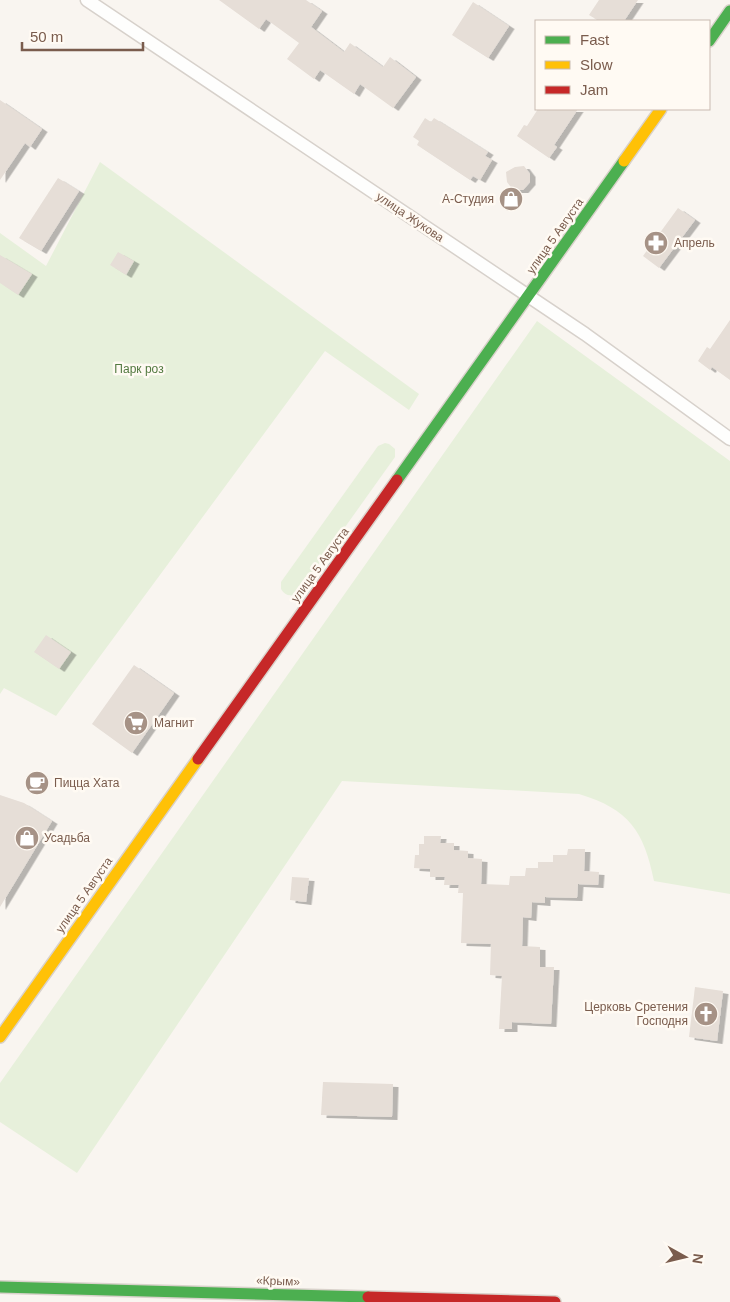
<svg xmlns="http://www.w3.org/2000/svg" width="730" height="1302" font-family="Helvetica,sans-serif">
<defs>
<filter id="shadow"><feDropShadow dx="5.5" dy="3" stdDeviation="0" flood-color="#0004"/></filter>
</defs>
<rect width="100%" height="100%" fill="#f9f5f0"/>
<g fill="#e7f0db">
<polygon points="100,162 419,394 409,410 325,351 56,716 4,688 0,694 0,233 46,266"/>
<path d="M537,321L730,461V894L654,881C644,831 629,809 579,794L342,781L77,1173L0,1122V1083Z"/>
<path d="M385,443L389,444L395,449V457L298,593C291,597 285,596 281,589V582L378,446Z"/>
</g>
<g fill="#e6ded7" filter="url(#shadow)">
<polygon points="219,0 306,0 322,11 311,27 344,52 350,43 383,67 390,57 416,77 393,108 360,84 354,94 320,70 314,79 287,59 299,43 266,19 259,29"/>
<polygon points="599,0 638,0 624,21 599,21 589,15"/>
<polygon points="473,2 509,26 488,58 452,35"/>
<polygon points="0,100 42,129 30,147 25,143 0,180"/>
<polygon points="538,109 578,109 554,145 557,147 549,158 517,136 524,125 527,126"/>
<polygon points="425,118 431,122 434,118 488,152 485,156 492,160 480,180 473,176 470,180 417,145 419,141 413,137"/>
<polygon points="524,166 530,174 530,182 523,190 513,190 507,182 506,172 515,167"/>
<polygon points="58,178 79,191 41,251 19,238"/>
<polygon points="678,208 695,220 659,268 643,256"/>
<polygon points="118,252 134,261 126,275 110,265"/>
<polygon points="0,255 32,274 18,295 0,283"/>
<polygon points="730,320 730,380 712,367 710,370 698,361 707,347 710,349"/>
<polygon points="46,635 71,652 59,669 34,652"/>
<polygon points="134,665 174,693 132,753 92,724"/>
<polygon points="0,795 24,803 52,821 0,907"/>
<polygon points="424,836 441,836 440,843 454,843 454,850 468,851 468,858 482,859 481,884 509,885 510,876 525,876 526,868 538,868 538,862 553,862 553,855 567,855 568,849 585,849 584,871 599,872 598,885 578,884 577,898 545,897 545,903 532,902 531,918 523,917 522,946 540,947 540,967 554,967 551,1024 512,1022 512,1029 499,1029 502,976 490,975 491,944 461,943 463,893 458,893 459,885 444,885 445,877 430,877 430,869 414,868 415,855 419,855 419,844 424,844"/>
<polygon points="292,877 309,878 306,902 290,900"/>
<polygon points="695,987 723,991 717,1041 689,1037"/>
<polygon points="323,1082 393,1084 392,1117 321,1115"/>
</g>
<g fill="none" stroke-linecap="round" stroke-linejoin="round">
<g stroke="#d7d1cb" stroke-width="15">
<polyline id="street" points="87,0 585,334 730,439"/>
</g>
<g stroke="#d9d2cb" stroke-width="14">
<g id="fast">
<polyline points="709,41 730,11"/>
<polyline points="397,480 624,161"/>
<polyline points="0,1287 368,1297"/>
</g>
</g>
<g stroke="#d9d2cb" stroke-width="14">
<g id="slow">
<polyline points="624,161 661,109"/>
<polyline points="0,1037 198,759"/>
</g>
</g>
<g stroke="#d9d2cb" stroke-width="14">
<g id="jam">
<polyline points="198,759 397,480"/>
<polyline points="368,1297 555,1302"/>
</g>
</g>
<use href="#street" stroke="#fefefd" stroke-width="12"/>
<use href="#fast" stroke="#4caf50" stroke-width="11"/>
<use href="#slow" stroke="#ffc107" stroke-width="11"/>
<use href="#jam" stroke="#c62828" stroke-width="11"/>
</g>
<defs>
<g id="shop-disc" transform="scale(1.25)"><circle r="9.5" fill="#a69286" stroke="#fffaf3"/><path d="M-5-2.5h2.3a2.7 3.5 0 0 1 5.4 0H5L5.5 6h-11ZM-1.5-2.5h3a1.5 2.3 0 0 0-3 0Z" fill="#fff"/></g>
<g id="pharmacy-disc" transform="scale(1.25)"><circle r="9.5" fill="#a69286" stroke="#fffaf3"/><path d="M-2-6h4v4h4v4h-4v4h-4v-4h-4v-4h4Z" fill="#fff"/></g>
<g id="supermarket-disc" transform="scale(1.25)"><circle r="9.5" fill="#a69286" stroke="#fffaf3"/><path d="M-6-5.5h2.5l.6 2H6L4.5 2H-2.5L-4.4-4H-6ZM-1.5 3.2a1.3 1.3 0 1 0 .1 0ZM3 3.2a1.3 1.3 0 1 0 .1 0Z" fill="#fff"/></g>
<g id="cafe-disc" transform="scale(1.25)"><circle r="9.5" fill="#a69286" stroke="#fffaf3"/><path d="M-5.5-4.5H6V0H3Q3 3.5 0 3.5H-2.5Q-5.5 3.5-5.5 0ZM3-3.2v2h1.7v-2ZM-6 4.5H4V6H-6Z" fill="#fff"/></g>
<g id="church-disc" transform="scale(1.25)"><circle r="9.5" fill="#a69286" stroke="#fffaf3"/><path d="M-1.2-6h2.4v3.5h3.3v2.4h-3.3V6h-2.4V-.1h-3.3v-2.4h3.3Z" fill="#fff"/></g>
</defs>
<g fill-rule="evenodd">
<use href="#shop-disc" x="511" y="199"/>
<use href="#pharmacy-disc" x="656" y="243"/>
<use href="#supermarket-disc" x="136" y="723"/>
<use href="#cafe-disc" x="37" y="783"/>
<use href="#shop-disc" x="27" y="838"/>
<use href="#church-disc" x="706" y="1014"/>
</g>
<g text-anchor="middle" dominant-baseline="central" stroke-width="5" stroke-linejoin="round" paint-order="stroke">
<g font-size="12" fill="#7a5c4d" stroke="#fffaf3" text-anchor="start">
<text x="494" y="199" text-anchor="end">А-Студия</text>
<text x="674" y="243">Апрель</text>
<text x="154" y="723">Магнит</text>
<text x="54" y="783">Пицца Хата</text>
<text x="44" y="838">Усадьба</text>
<text x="688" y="1007" text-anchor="end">Церковь Сретения<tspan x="688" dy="14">Господня</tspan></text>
</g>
<g font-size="12" fill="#7a5c4d" stroke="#fffaf3">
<text transform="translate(410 217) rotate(34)">улица Жукова</text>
<text transform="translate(555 236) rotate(-55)">улица 5 Августа</text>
<text transform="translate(320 565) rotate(-54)">улица 5 Августа</text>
<text transform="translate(84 895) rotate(-55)">улица 5 Августа</text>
<text transform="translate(278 1281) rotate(2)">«Крым»</text>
</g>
<g font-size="12" fill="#537a41" stroke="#fffaf3">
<text x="139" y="369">Парк роз</text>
</g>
</g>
<rect x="535" y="20" width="175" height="90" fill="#fffaf3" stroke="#cabbb1"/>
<rect x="545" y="36" width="25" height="8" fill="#4caf50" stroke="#cabbb1"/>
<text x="580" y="45" font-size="15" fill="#7a5c4d">Fast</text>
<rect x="545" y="61" width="25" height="8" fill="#ffc107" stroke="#cabbb1"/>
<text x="580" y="70" font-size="15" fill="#7a5c4d">Slow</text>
<rect x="545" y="86" width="25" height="8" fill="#c62828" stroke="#cabbb1"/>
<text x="580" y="95" font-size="15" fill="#7a5c4d">Jam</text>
<g transform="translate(685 1257) rotate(98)" stroke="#fffaf3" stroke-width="4" paint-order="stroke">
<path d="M0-4L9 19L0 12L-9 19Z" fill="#7a5c4d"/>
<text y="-8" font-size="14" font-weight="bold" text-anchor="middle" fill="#7a5c4d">N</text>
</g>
<path d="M22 42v8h121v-8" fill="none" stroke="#7a5c4d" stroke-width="2.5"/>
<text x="30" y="42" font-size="15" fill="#7a5c4d" stroke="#fffaf3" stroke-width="4" paint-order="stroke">50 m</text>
</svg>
